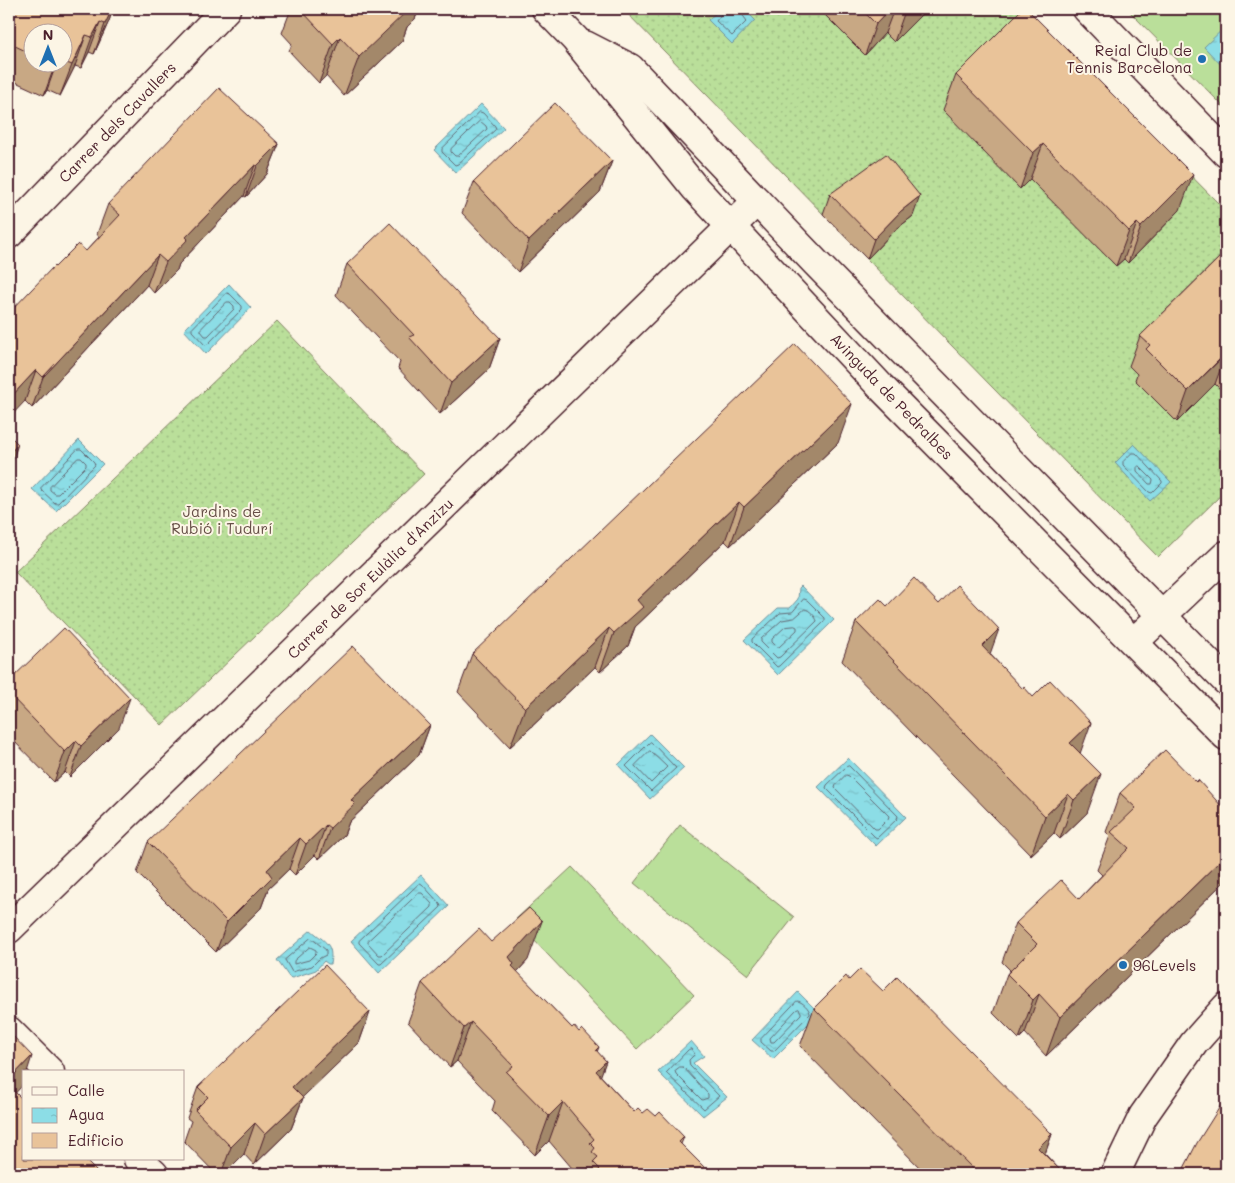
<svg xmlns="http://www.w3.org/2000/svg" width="1235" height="1183" font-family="Mali,sans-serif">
<defs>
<pattern id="grass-dots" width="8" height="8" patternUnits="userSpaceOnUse" patternTransform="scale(1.25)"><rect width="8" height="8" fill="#badf9a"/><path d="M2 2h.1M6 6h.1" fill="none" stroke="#a1bf85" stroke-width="1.8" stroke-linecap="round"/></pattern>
<pattern id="water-ripples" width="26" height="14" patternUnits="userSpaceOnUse" patternTransform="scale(1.25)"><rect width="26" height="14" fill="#8cdde6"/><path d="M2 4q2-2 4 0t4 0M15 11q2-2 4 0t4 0" fill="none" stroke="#7abdc5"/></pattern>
</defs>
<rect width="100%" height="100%" fill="#fcf5e5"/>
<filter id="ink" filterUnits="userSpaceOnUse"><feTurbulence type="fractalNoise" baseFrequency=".02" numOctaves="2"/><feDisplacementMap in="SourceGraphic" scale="10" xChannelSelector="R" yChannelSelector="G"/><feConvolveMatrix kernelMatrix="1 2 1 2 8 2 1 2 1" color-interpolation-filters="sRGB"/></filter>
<g filter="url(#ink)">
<g fill="url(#grass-dots)" stroke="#827f62">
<polygon points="623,9 1026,9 1226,211 1226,490 1158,557"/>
<polygon points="277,321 424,474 162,725 15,572"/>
</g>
<g fill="#badf9a" stroke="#827f62">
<polygon points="1127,9 1226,9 1226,109"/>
<polygon points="680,825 794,917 748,975 634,883"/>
<polygon points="572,867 694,995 637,1049 515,920"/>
</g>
<g fill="url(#water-ripples)" stroke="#72919b">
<polygon points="720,9 744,9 755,20 732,44 708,20"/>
<polygon points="1226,26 1226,70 1204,47"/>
<polygon points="481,104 504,128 456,173 434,150"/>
<polygon points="229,284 251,308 206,354 184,330"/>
<polygon points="79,440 103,464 56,511 32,489"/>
<polygon points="1134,444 1171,482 1150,501 1115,463"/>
<polygon points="801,586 834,620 778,675 744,640 778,608 790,608 798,599 799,588"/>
<polygon points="650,734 684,768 650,799 618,765"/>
<polygon points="848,758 906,817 876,846 818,787"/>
<polygon points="421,875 449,906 379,973 351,941"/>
<path d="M311,930C325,942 334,944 330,964H328L324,961L316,970L292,978L289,977L277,960Z"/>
<polygon points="798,992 819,1013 773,1059 752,1040"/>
<polygon points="691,1041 704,1056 693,1063 727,1097 703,1116 658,1072"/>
</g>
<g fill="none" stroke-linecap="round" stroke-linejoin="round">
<g stroke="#646b76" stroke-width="1">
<polyline points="723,9 722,13 716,21 732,36 747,21 741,13 741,9"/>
<polygon points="480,112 483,113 495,126 496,129 458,164 455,165 442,152 442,149"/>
<polygon points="480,121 486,126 487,129 458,156 455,156 451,152 451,149"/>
<polygon points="227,293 230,294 242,306 242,309 208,344 205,345 192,331 192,329"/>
<polygon points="227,302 230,302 234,306 234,309 208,336 205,336 201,331 201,329"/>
<polygon points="78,449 81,449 94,462 95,465 58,503 55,503 41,490 41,488"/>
<polygon points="1132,453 1136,453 1162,481 1162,483 1152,493 1149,492 1123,465 1123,462"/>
<polygon points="78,458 81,458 86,463 86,466 58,494 55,494 50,490 50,487"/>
<polygon points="1139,466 1153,480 1152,484 1149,484 1137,471 1137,468"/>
<polygon points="804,599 807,600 825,618 825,621 779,666 777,667 752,642 752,639 780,613 792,612"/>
<path d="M805,609C809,609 816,617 817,621L780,657L777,658L761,642V639L782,620L794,618Z"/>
<polygon points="795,626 797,627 797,630 779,647 777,647 772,642 772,639 785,627"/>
<polygon points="651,742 676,768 651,791 626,766 649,743"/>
<polygon points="650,751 667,767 651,783 635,766"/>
<polygon points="849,766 898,816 897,819 877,838 875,837 826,788 827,785 846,767"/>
<polygon points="846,775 849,776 889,816 888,819 878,829 875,829 835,788 836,785"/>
<polygon points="420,883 422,884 440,904 441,907 381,964 379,964 359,943 359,941"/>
<polygon points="419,893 422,893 432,904 432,907 382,955 379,955 368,943 368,941"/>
<polygon points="311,938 326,950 326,955 320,958 312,966 292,972 285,960"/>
<polygon points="310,947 316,950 316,953 309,960 294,964 294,961"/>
<path d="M797,1001C802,1001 810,1009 810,1014L774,1051H771L761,1042V1039Z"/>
<polygon points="799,1009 801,1012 801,1014 774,1042 771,1042 770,1038 796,1010"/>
<polygon points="691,1049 695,1054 689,1060 690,1066 719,1096 704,1109 666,1073 688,1050"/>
<polygon points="680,1067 683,1067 708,1094 708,1098 702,1100 676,1074 675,1071"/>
</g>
<g stroke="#4a1f2b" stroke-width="31">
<g id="street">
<polyline points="1087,9 1226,153"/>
<polyline points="9,234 226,9"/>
<polyline points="1135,641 1226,555"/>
<polyline points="9,929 757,201"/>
<polyline points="9,1031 50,1072"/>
<polyline points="138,1159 154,1174"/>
<polyline points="1115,1174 1143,1116 1194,1043 1226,1007"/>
</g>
</g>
<g stroke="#4a1f2b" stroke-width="31">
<g id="secondary">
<polyline points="546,9 575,39 695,188 760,258 881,387 1226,736"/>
<polyline points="585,45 630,68 816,263 1226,681"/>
</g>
</g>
<use href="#street" stroke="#fcf5e5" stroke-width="28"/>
<use href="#secondary" stroke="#fcf5e5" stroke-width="28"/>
</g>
<g fill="#c8a884" stroke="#4a1f2b" fill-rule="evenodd">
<path d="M9,9H113L109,21L94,54L89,52L81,68L75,66L60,96L47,90L44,95L9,79ZM32,32H62V62H32Z"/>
<polygon points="291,9 419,9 415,19 407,27 402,41 344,96 326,76 319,83 289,51 292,44 282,33"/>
<polygon points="819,9 927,9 894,42 885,33 865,55"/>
<polygon points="956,75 1180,210 1128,263 1124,259 1116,266 1030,179 1020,189 943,110"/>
<polygon points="279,144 267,174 246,197 244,196 179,264 177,270 154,293 147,285 32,408 25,401 55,267 86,251 99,237 97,234 108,204"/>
<polygon points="612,161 600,192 518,272 462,213 474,182"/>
<polygon points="830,194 913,216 894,231 867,259 823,214"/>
<polygon points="1226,251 1226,389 1223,392 1215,384 1177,422 1135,380 1137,374 1129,366 1140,336"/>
<polygon points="347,264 500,338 489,369 440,414 398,368 400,362 336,295"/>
<polygon points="838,443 730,546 725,541 635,627 628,646 600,672 595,667 510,747 458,692 472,654"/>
<polygon points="939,604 990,654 1080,753 1087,813 1060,839 1054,833 1031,855 842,661 856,622 887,606"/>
<polygon points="9,681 119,728 70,777 65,772 54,782 9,736"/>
<polygon points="430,725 419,755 349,822 344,835 319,859 315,855 295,875 289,869 268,889 261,908 216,952 137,873 148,842"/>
<polygon points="1196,782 1224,809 1226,807 1226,880 1046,1056 1025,1033 1019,1039 993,1013 1007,974 1010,970 1002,962 1016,923 1079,899 1102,875 1097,870 1110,836 1106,832 1120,793"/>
<polygon points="491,942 528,960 517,972 572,1028 579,1032 599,1047 597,1052 606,1061 600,1075 634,1112 656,1116 684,1137 681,1144 711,1174 577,1174 549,1141 535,1155 492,1111 495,1101 457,1061 450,1067 408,1022 422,983"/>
<polygon points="883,991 1052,1134 1045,1154 1060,1170 1059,1174 926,1174 800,1046 814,1008"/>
<polygon points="370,1012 359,1043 302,1097 303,1098 291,1129 254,1165 244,1154 224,1174 216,1174 184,1141 191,1121 187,1118 198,1087"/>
</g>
<g fill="#a3886b" stroke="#4a1f2b">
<polygon points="112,9 113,9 109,21 94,54 105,24"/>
<polygon points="407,9 419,9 415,19 407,27 402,41 344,96 359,57"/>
<polygon points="890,9 894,9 885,33 865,55 876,24"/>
<polygon points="907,9 927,9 894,42 905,11"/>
<polygon points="100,22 89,52 81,68 92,37"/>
<polygon points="86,35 75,66 60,96 72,65"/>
<polygon points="340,37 326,76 319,83 333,44"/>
<polygon points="56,62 57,62 47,90 44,95"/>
<polygon points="279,144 267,174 246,197 257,166"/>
<polygon points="1043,144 1030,179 1020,189 1033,153"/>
<polygon points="612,161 600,192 518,272 529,241"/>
<polygon points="255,165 244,196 179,264 177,270 154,293 166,262 186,237"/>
<polygon points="1193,175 1180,210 1128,263 1141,227"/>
<polygon points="920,196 913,216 894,231 867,259 874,239 901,211"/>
<polygon points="1137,223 1124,259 1116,266 1129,231"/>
<polygon points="158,255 147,285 32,408 43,377"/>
<polygon points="500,338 489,369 440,414 451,383"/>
<polygon points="1226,354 1215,384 1177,422 1188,391"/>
<polygon points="36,370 25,401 9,418 9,399"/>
<polygon points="1226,384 1226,389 1223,392"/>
<polygon points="852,404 838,443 730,546 744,507"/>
<polygon points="18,444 9,471 9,454"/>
<polygon points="739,502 725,541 635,627 628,646 600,672 614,633 637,600"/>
<polygon points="609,628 595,667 510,747 525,708"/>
<polygon points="999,629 985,668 982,646"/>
<polygon points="130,698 119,728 70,777 81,746"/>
<polygon points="1091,723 1077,762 1070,743"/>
<polygon points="430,725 419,755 349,822 344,835 319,859 330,828 351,800"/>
<polygon points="76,741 65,772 54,782 65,752"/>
<polygon points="1101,774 1087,813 1060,839 1074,800"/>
<polygon points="1068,794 1054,833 1031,855 1045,816"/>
<polygon points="326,825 315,855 295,875 306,844"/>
<polygon points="300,838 289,869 268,889 261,908 216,952 227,922 267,870"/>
<polygon points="1226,855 1226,880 1046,1056 1060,1017"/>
<polygon points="542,921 528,960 507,983 509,957"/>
<polygon points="1039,994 1025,1033 1019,1039 1033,1000"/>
<polygon points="370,1012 359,1043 281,1118 292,1087"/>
<polygon points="471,1022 457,1061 450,1067 464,1028"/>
<polygon points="32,1056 27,1072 24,1072 24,1079 21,1087 9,1100 9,1080"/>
<polygon points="606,1061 592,1100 596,1071"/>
<polygon points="303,1098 291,1129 254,1165 265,1134"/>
<polygon points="563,1102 549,1141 535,1155 549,1116"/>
<polygon points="255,1123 244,1154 224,1174 221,1174 231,1147"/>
<polygon points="1052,1134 1038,1173 1038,1148"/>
</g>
<g fill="#e9c399" stroke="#4a1f2b">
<polygon points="11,9 112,9 105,24 100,22 92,37 86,35 72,65 62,61 62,32 32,32 32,54 11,44 14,38 9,35 9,13"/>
<polygon points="307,9 409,9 359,57 340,37 333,44 303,12"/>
<polygon points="861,9 890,9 876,24"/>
<polygon points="1022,9 1027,9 1193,175 1141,227 1137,223 1129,231 1043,144 1033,153 956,75"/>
<polygon points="219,88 279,144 257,166 255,165 186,237 188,239 166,262 158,255 43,377 36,370 9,399 9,313 54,266 55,267 78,244 86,251 120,215 108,204"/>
<polygon points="555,103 612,161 529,241 474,182"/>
<polygon points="886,154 920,196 901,211 874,239 830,194"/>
<polygon points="390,223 500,338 451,383 409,337 414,335 347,264"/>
<polygon points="1226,251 1226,353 1188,391 1146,349 1150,345 1140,336"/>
<polygon points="795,344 852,404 744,507 739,502 637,600 643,607 614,633 609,628 525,708 472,654"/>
<polygon points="9,435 18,444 9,454"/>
<polygon points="914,578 939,604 957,585 999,629 982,646 1023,689 1024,687 1033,697 1050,680 1091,723 1070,743 1101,774 1074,800 1068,794 1045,816 856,622 880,599 887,606"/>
<polygon points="64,628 130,698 81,746 76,741 65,752 9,694 9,681"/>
<polygon points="353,646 430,725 351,800 355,804 330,828 326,825 306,844 300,838 267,870 272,877 227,922 148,842"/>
<polygon points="1165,750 1196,782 1198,780 1224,809 1226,807 1226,855 1060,1017 1039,994 1033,1000 1007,974 1037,944 1016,923 1061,880 1079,899 1129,848 1111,832 1136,808 1120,793"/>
<polygon points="529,908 542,921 509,957 514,964 512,966 572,1028 574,1026 579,1032 582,1029 599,1047 596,1050 606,1061 596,1071 634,1112 638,1108 643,1113 648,1109 656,1116 660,1112 684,1137 679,1142 711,1174 595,1174 600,1169 593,1162 598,1157 592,1152 595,1148 590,1143 594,1139 563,1102 549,1116 506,1072 513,1066 471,1022 464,1028 422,983 479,929 491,942"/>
<polygon points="325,965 370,1012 292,1087 303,1098 265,1134 255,1123 231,1147 195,1110 208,1097 198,1087"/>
<polygon points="860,969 883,991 897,977 1052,1134 1038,1148 1060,1170 1056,1174 978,1174 814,1008 846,976 849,980"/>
<polygon points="9,1032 32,1056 9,1080"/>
<polygon points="9,1086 24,1101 24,1159 84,1159 99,1174 9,1174"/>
<polygon points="1226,1097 1226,1174 1186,1174 1182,1172 1197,1143"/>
</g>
</g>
<g fill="#1f6fb2" stroke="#fcf5e5" stroke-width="2">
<circle cx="1202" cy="59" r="5"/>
<circle cx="1123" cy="965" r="5"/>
</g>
<g text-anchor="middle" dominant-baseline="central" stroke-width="4" stroke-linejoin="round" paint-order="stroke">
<g font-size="15" fill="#4a1f2b" stroke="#fcf5e5" text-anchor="end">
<text x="1192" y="50">Reial Club de<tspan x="1192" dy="17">Tennis Barcelona</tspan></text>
<text x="1133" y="965" text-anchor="start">96Levels</text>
</g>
<g font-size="15" fill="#4a1f2b" stroke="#fcf5e5">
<text transform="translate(117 122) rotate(-46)">Carrer dels Cavallers</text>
<text transform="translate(892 396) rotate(46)">Avinguda de Pedralbes</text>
<text transform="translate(370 578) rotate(-44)">Carrer de Sor Eulàlia d'Anzizu</text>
</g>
<g font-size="15" fill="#664f47" stroke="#fcf5e5">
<text x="222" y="511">Jardins de<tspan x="222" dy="17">Rubió i Tudurí</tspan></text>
</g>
</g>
<rect width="1235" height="1183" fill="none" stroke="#fcf5e5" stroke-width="30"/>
<rect x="15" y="15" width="1205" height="1153" fill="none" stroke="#4a1f2b" stroke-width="2" filter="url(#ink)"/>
<rect x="22" y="1070" width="162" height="90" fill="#fcf5e5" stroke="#b59f9b"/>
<rect x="32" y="1087" width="25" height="8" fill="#fcf5e5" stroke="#b59f9b"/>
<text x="68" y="1096" font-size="15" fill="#4a1f2b">Calle</text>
<rect x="32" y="1108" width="25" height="15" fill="url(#water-ripples)" stroke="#b59f9b"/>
<text x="68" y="1120" font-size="15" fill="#4a1f2b">Agua</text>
<rect x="32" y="1133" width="25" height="15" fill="#e9c399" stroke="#b59f9b"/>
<text x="68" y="1146" font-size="15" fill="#4a1f2b">Edificio</text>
<g transform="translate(48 48)"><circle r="24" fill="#fcf5e5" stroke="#b59f9b"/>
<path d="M0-4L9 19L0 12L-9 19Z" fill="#1f6fb2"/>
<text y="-8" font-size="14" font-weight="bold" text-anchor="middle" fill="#4a1f2b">N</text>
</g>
</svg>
